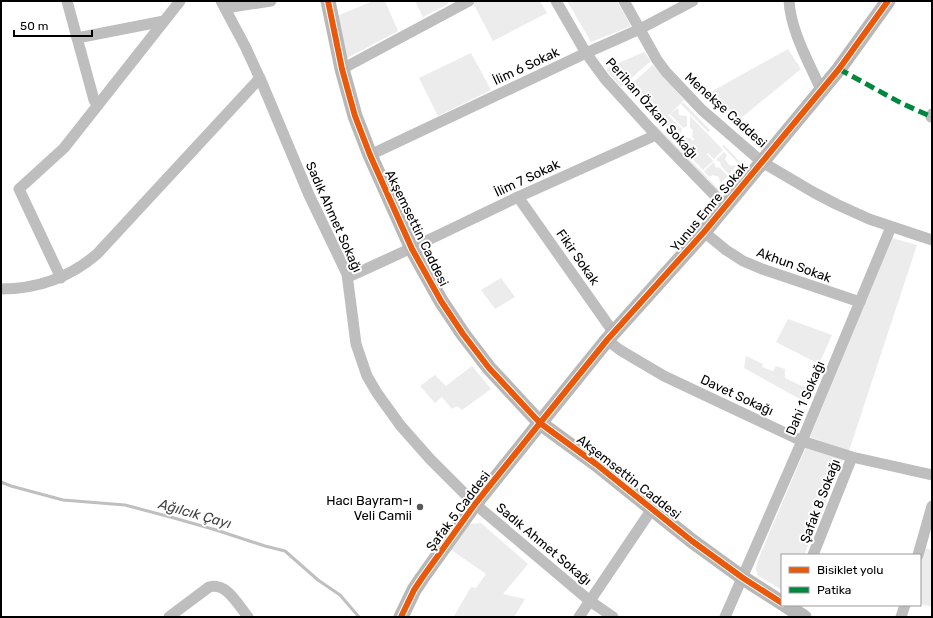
<svg xmlns="http://www.w3.org/2000/svg" width="933" height="618" font-family="Rubik,sans-serif">
<rect width="100%" height="100%" fill="#fff"/>
<g fill="#ececec">
<polygon points="373,1 385,1 398,31 347,58 337,16"/>
<polygon points="415,1 447,1 448,4 423,17"/>
<polygon points="477,1 540,1 547,13 493,41 473,3"/>
<polygon points="567,1 617,1 631,26 591,42"/>
<polygon points="788,49 801,69 735,123 709,93"/>
<polygon points="644,52 651,61 621,87 607,71 607,68"/>
<polygon points="471,53 491,90 438,116 419,78"/>
<polygon points="653,65 684,100 670,114 678,108 679,115 687,116 687,126 683,128 670,114 668,115 682,129 681,133 669,133 670,126 665,123 665,119 661,122 629,86"/>
<polygon points="683,102 710,130 708,132 681,104"/>
<polygon points="690,116 723,150 714,159 708,153 707,154 713,161 703,170 669,135 682,135 685,138 690,138 693,141 694,139 692,137 693,130 690,127"/>
<polygon points="656,125 708,178 706,180 654,127"/>
<polygon points="724,145 743,165 742,168 733,178 731,176 740,165 722,146"/>
<polygon points="724,152 727,155 725,159 728,164 732,166 737,165 729,174 721,166 720,162 716,160"/>
<polygon points="714,162 715,167 720,168 728,176 720,184 719,177 713,175 709,177 704,171"/>
<polygon points="730,178 732,180 720,194 707,181 709,179 719,190"/>
<polygon points="892,238 917,245 849,451 810,437"/>
<polygon points="501,278 515,297 495,309 481,290"/>
<polygon points="788,319 832,335 819,364 776,342"/>
<polygon points="746,356 763,364 762,367 773,371 776,366 785,369 785,378 813,391 807,403 744,368"/>
<polygon points="472,366 491,389 462,410 457,406 452,409 442,397 435,403 420,386 435,375 446,386"/>
<polygon points="806,447 843,460 804,555 782,555 782,590 757,575 756,568 758,560"/>
<polygon points="481,523 528,564 503,594 525,599 514,617 456,617 454,616 471,587 476,588 486,574 450,549 469,524"/>
<polygon points="920,547 932,550 932,607 920,604"/>
</g>
<g fill="none" stroke-linecap="round" stroke-linejoin="round">
<polyline stroke="#bfbfbf" stroke-width="3" points="1,482 11,486 63,500 125,505 174,518 216,530 265,546 285,551 318,580 340,595 359,617"/>
<g stroke="#bebebe" stroke-width="11">
<polyline points="67,1 94,100 98,105"/>
<polyline points="221,1 245,46 262,83 309,195 347,274 356,344 367,376 377,393 400,425 430,459 475,504 590,601 613,617"/>
<polyline points="556,1 586,53 605,79 656,135 725,206"/>
<polyline points="624,1 657,60 666,72 702,110 762,162 813,192 836,204 869,219 932,240"/>
<path d="M789,1C791,32 809,62 821,90"/>
<polyline points="225,8 271,1"/>
<polyline points="77,38 164,21"/>
<polyline points="342,69 469,1"/>
<polyline points="931,117 932,114"/>
<polyline points="370,155 586,53 640,29 693,1"/>
<polyline points="518,197 614,333"/>
<polyline points="704,232 726,250 743,261 762,269 860,302"/>
<path d="M348,277C405,252 461,224 518,197C564,176 610,156 656,135"/>
<polyline points="61,278 19,189 64,148 180,1"/>
<path d="M1,289C38,289 69,278 97,254L260,78"/>
<polyline points="607,340 620,350 664,376 802,441 852,457 932,475"/>
<polyline points="813,555 852,457"/>
<polyline points="918,555 932,506"/>
<path d="M169,617L209,587C227,582 238,605 248,617"/>
<polyline points="579,617 652,509"/>
<polyline points="725,617 802,441 891,227"/>
<polyline points="901,617 905,605"/>
</g>
<g stroke="#b8b8b8" stroke-width="15">
<polyline points="328,1 342,69 355,116 370,155 412,249 441,301 463,334 489,368 540,423 596,464 692,541 743,578 782,603"/>
<polyline points="785,605 804,617"/>
<polyline points="401,617 414,590 422,578 475,504 540,423 607,340 704,232 762,162 839,69 888,1"/>
</g>
<polyline stroke="#00873e" stroke-width="5" stroke-dasharray="10 5" stroke-linecap="butt" points="839,69 901,103 932,117"/>
<g stroke="#fff" stroke-width="8">
<g id="cycleway">
<polyline points="328,1 342,69 355,116 370,155 412,249 441,301 463,334 489,368 540,423 596,464 692,541 743,578 782,603"/>
<polyline points="401,617 414,590 422,578 475,504 540,423 607,340 704,232 762,162 839,69 888,1"/>
</g>
</g>
<use href="#cycleway" stroke="#e8590c" stroke-width="6"/>
</g>
<circle fill="#595959" stroke="#fff" stroke-width="1.5" cx="420" cy="507" r="4"/>
<g text-anchor="middle" dominant-baseline="central" stroke-width="4" stroke-linejoin="round" paint-order="stroke">
<g font-size="13" fill="#000" stroke="#fff">
<text transform="translate(526 66) rotate(-25)">İlim 6 Sokak</text>
<text transform="translate(652 108) rotate(48)">Perihan Özkan Sokağı</text>
<text transform="translate(726 110) rotate(42)">Menekşe Caddesi</text>
<text transform="translate(527 178) rotate(-25)">İlim 7 Sokak</text>
<text transform="translate(709 207) rotate(-50)">Yunus Emre Sokak</text>
<text transform="translate(334 217) rotate(66)">Sadık Ahmet Sokağı</text>
<text transform="translate(417 228) rotate(64)">Akşemsettin Caddesi</text>
<text transform="translate(578 257) rotate(55)">Fikir Sokak</text>
<text transform="translate(794 265) rotate(20)">Akhun Sokak</text>
<text transform="translate(737 395) rotate(25)">Davet Sokağı</text>
<text transform="translate(805 398) rotate(-67)">Dahi 1 Sokağı</text>
<text transform="translate(629 477) rotate(38)">Akşemsettin Caddesi</text>
<text transform="translate(820 501) rotate(-69)">Şafak 8 Sokağı</text>
<text transform="translate(458 511) rotate(-53)">Şafak 5 Caddesi</text>
<text transform="translate(544 544) rotate(40)">Sadık Ahmet Sokağı</text>
</g>
<g font-size="13" fill="#000" stroke="#fff" text-anchor="end">
<text x="412" y="500">Hacı Bayram-ı<tspan x="412" dy="15">Veli Camii</tspan></text>
</g>
<g font-size="14" font-style="italic" fill="#444" stroke="#fff">
<text transform="translate(195 514) rotate(16)">Ağılcık Çayı</text>
</g>
</g>
<rect width="933" height="618" fill="none" stroke="#000000" stroke-width="4"/>
<rect x="781" y="554" width="140" height="52" fill="#ffffff" stroke="#999999"/>
<rect x="789" y="567" width="20" height="6" fill="#e8590c" stroke="#999999"/>
<text x="817" y="574" font-size="12" fill="#000000">Bisiklet yolu</text>
<rect x="789" y="587" width="20" height="6" fill="#00873e" stroke="#999999"/>
<text x="817" y="594" font-size="12" fill="#000000">Patika</text>
<path d="M14 30v6h78v-6" fill="none" stroke="#000000" stroke-width="2"/>
<text x="20" y="30" font-size="12" fill="#000000" stroke="#ffffff" stroke-width="3" paint-order="stroke">50 m</text>
</svg>
